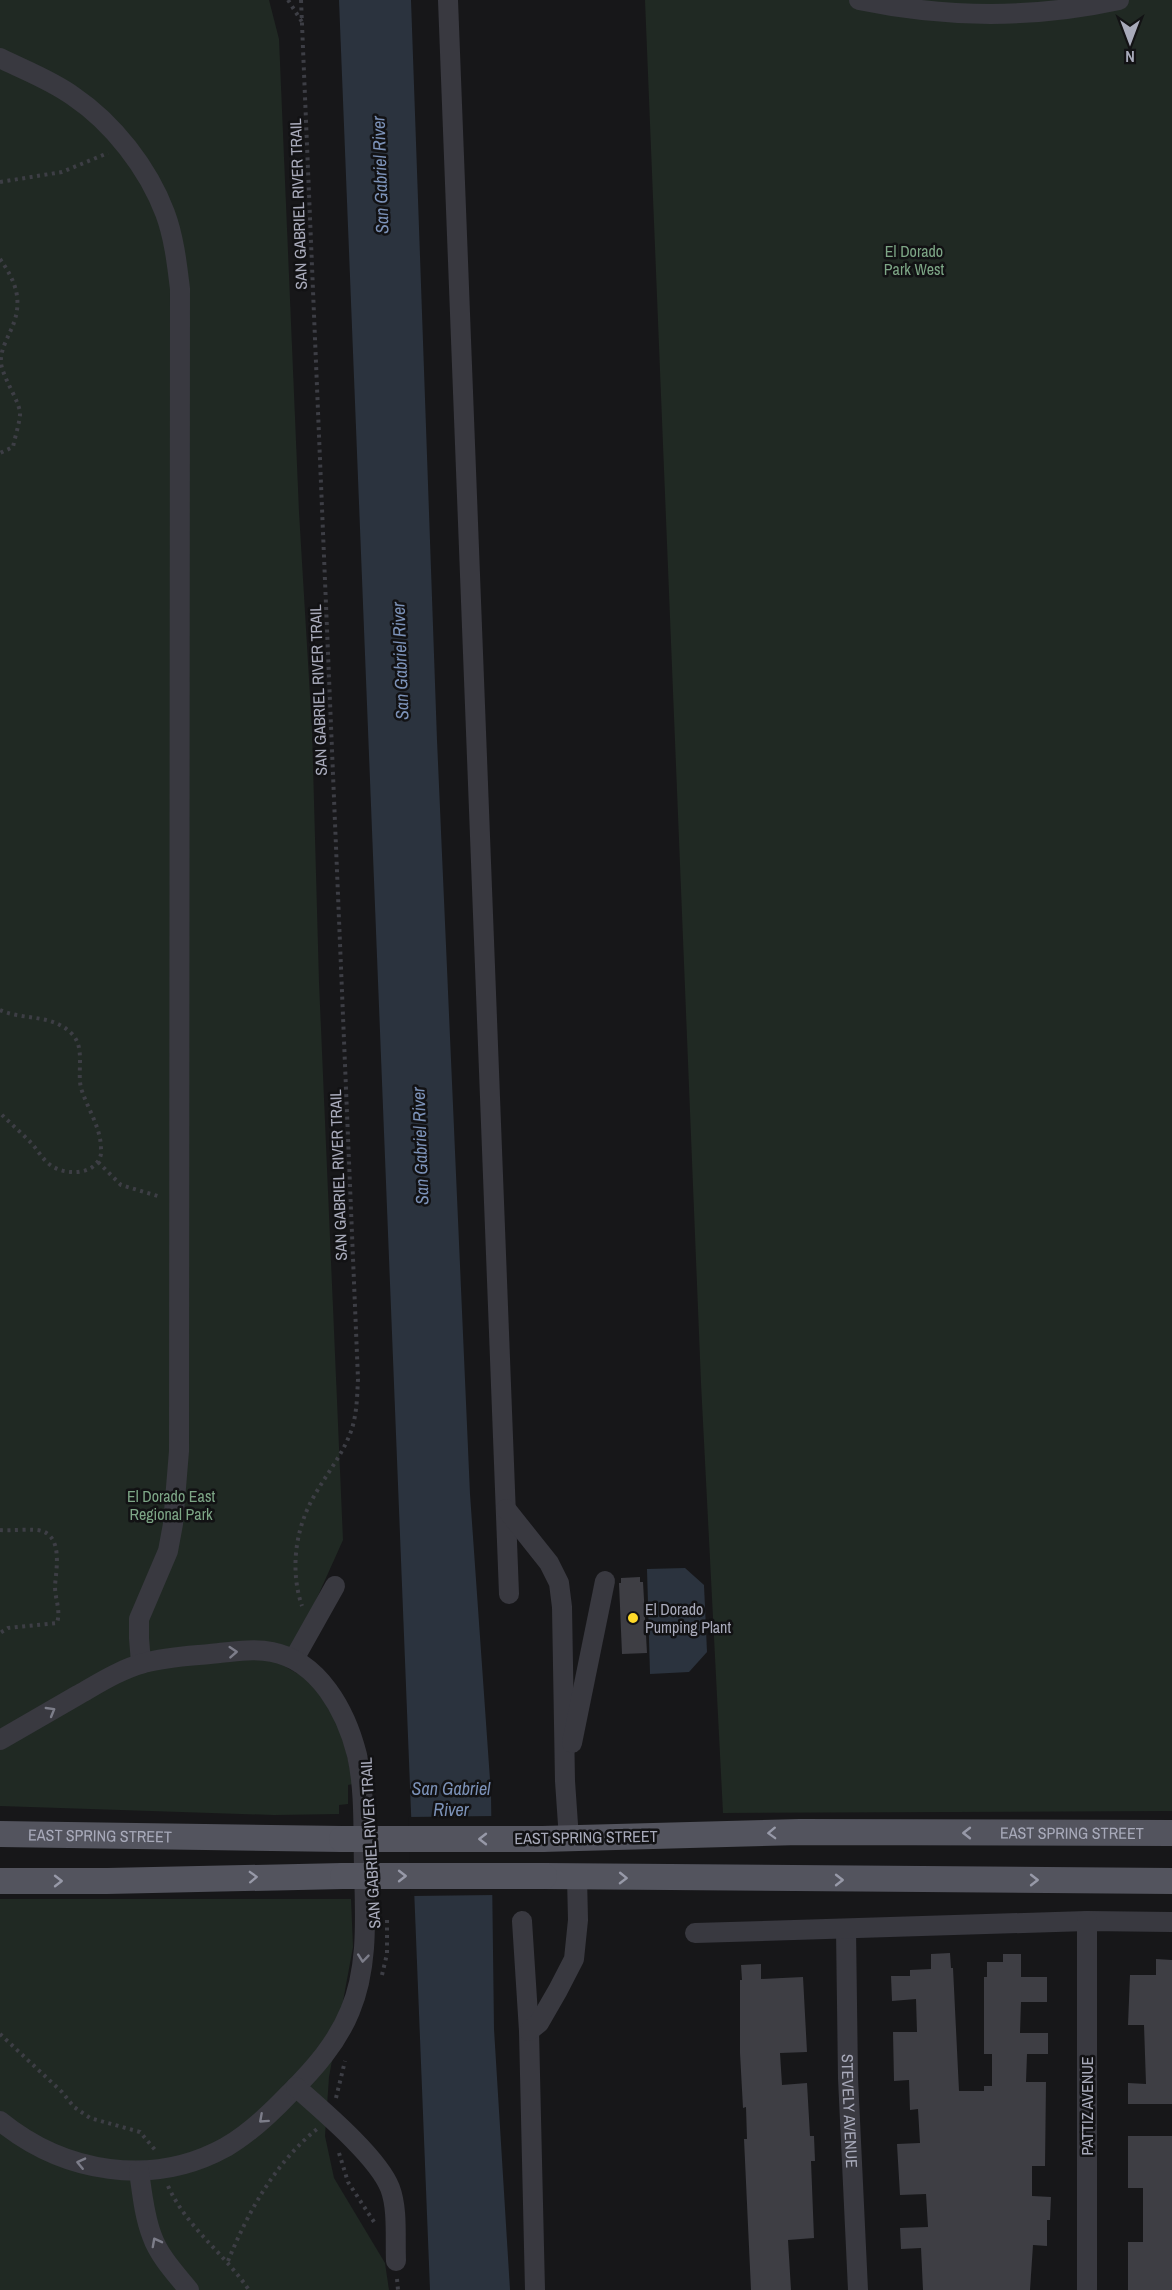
<svg xmlns="http://www.w3.org/2000/svg" width="1172" height="2290" font-family="'Archivo Narrow',sans-serif">
<rect width="100%" height="100%" fill="#171719"/>
<g fill="#202923">
<path d="M0,0H269L279,39L299,512L312,729L319,982L343,1540L286,1667C292,1671 300,1674 306,1679C337,1705 346,1747 353,1784L348,1785V1804L339,1805V1814L274,1815L0,1806Z"/>
<polygon points="645,0 1172,0 1172,1811 723,1813 701,1383"/>
<polygon points="0,1899 351,1899 353,1947 329,2077 325,2136 334,2178 385,2263 389,2290 0,2290"/>
</g>
<g fill="#2b333e">
<polygon points="339,0 411,0 437,740 470,1494 491,1794 494,2029 510,2290 430,2290"/>
<polygon points="685,1568 704,1585 707,1652 689,1672 650,1674 647,1569"/>
</g>
<polygon fill="#171719" points="495,1816 495,1895 411,1896 408,1817"/>
<g fill="#3e3e44">
<polygon points="640,1577 640,1582 643,1582 647,1653 622,1654 619,1583 621,1583 621,1578"/>
<polygon points="950,1953 951,1968 953,1968 959,2091 984,2091 984,2086 992,2086 992,2054 984,2054 984,1977 987,1977 987,1962 1003,1962 1003,1954 1021,1954 1021,1977 1047,1977 1047,2002 1021,2002 1020,2033 1048,2033 1048,2054 1027,2054 1026,2082 1046,2082 1045,2166 1032,2166 1032,2196 1051,2197 1050,2220 1047,2220 1047,2246 1033,2245 1030,2290 923,2290 921,2248 901,2249 900,2228 928,2227 926,2194 900,2195 897,2144 920,2143 918,2109 910,2110 909,2080 894,2081 893,2032 917,2032 916,1999 892,2001 891,1976 910,1976 910,1970 931,1969 931,1954"/>
<polygon points="1156,1959 1172,1960 1172,2104 1128,2104 1128,2083 1146,2084 1144,2025 1128,2025 1130,1975 1156,1975"/>
<polygon points="761,1964 761,1979 803,1977 807,2052 780,2053 782,2085 807,2083 810,2136 814,2136 815,2161 811,2161 814,2238 788,2240 791,2290 751,2290 744,2139 747,2139 746,2107 743,2108 740,2053 740,1980 742,1980 741,1965"/>
<polygon points="1128,2136 1172,2136 1172,2290 1128,2290 1128,2242 1143,2242 1143,2188 1128,2188"/>
</g>
<g fill="none" stroke-linecap="round" stroke-linejoin="round">
<g stroke="#3d3e45" stroke-width="4" stroke-dasharray="3 4.5" stroke-linecap="butt">
<polyline points="288,0 302,22"/>
<path d="M301,0L358,1379C357,1398 357,1416 350,1434C341,1457 325,1476 313,1498C295,1530 290,1571 302,1606"/>
<polyline points="0,182 62,172 108,153"/>
<path d="M0,259C17,283 24,303 10,332C6,341 0,352 1,363C3,379 21,403 20,415C19,425 15,437 13,447L0,453"/>
<path d="M0,1010C24,1021 53,1013 73,1035C85,1049 77,1071 81,1088C87,1108 101,1127 101,1149C102,1157 98,1163 91,1168C79,1175 59,1173 48,1163C42,1158 38,1151 33,1145C23,1134 11,1124 0,1113"/>
<polyline points="98,1162 121,1185 161,1197"/>
<path d="M0,1530C11,1531 33,1528 42,1531C63,1538 56,1570 55,1586C55,1600 61,1610 57,1623L8,1628L0,1633"/>
<polyline points="382,1975 387,1954 387,1917"/>
<polyline points="0,2034 62,2092 74,2107 90,2118 140,2132 156,2151"/>
<polyline points="336,2098 345,2061"/>
<polyline points="339,2153 348,2182 376,2225"/>
<path d="M168,2186C187,2228 224,2253 249,2290"/>
<path d="M228,2261C248,2212 275,2163 317,2129"/>
<polyline points="397,2279 398,2290"/>
</g>
<g stroke="#393940" stroke-width="20">
<polyline points="448,0 509,1594"/>
<path d="M859,0C945,18 1032,19 1119,0"/>
<path d="M0,58C24,70 51,80 73,96C113,123 148,168 165,213C174,237 177,264 180,289L179,1451L173,1524L168,1551L139,1619V1638L141,1663"/>
<polyline points="506,1509 549,1563 559,1583 562,1607 565,1781 569,1839"/>
<polyline points="294,1659 335,1586"/>
<path d="M0,1740C26,1725 52,1710 78,1695C99,1683 121,1669 144,1663C165,1657 188,1656 210,1654C230,1652 253,1648 272,1652C319,1661 346,1711 357,1755C365,1791 363,1830 364,1867C365,1915 369,1966 350,2011C337,2043 314,2069 290,2093C271,2113 250,2133 226,2147C152,2188 64,2173 0,2121"/>
<polyline points="572,1743 605,1581"/>
<polyline points="522,1921 529,2031 535,2290"/>
<path id="s1" d="M846,1929L848,2078L858,2290"/>
<polyline points="695,1933 1087,1921 1172,1922"/>
<polyline points="529,2031 539,2023 558,1990 574,1959 578,1920 577,1877"/>
<path d="M296,2087C322,2110 378,2157 390,2188C398,2209 395,2238 396,2261"/>
<path d="M139,2171C142,2192 144,2215 152,2236C159,2256 176,2274 189,2290"/>
<polyline points="1087,2290 1087,1921"/>
</g>
<g stroke="#53545e" stroke-width="26">
<path id="s2" d="M0,1834L342,1839"/>
<path id="s3" d="M542,1839L800,1832L1172,1833"/>
<polyline points="544,1876 1172,1881"/>
<polyline points="0,1881 107,1881 343,1876"/>
</g>
<g stroke="#53545e" stroke-width="26">
<polyline points="342,1839 542,1839"/>
<polyline points="343,1876 544,1876"/>
</g>
</g>
<defs><path id="oneway-chevron" d="M-2-3.5L2.5 0L-2 3.5" fill="none" stroke-width="1.6" stroke-linecap="round" stroke-linejoin="round" transform="scale(1.5)"/></defs>
<g stroke="#7c7d89">
<use href="#oneway-chevron" transform="translate(233 1652) rotate(-4)"/>
<use href="#oneway-chevron" transform="translate(51 1711) rotate(-30)"/>
<use href="#oneway-chevron" transform="translate(363 1958) rotate(96)"/>
<use href="#oneway-chevron" transform="translate(263 2119) rotate(138)"/>
<use href="#oneway-chevron" transform="translate(81 2163) rotate(-167)"/>
<use href="#oneway-chevron" transform="translate(156 2242) rotate(-118)"/>
</g>
<g stroke="#9799a8">
<use href="#oneway-chevron" transform="translate(772 1833) rotate(178)"/>
<use href="#oneway-chevron" transform="translate(967 1833) rotate(-180)"/>
<use href="#oneway-chevron" transform="translate(483 1839) rotate(180)"/>
<use href="#oneway-chevron" transform="translate(402 1876)"/>
<use href="#oneway-chevron" transform="translate(253 1877) rotate(-2)"/>
<use href="#oneway-chevron" transform="translate(623 1878) rotate(1)"/>
<use href="#oneway-chevron" transform="translate(839 1880)"/>
<use href="#oneway-chevron" transform="translate(1034 1880)"/>
<use href="#oneway-chevron" transform="translate(58 1881)"/>
</g>
<circle fill="#ffda29" stroke="#121214" stroke-width="2" cx="633" cy="1618" r="6"/>
<g text-anchor="middle" dominant-baseline="central" stroke-width="5" stroke-linejoin="round" paint-order="stroke">
<g font-size="16" fill="#a8aaba" stroke="#121214">
<text transform="translate(298 204) rotate(-92)">SAN GABRIEL RIVER TRAIL</text>
<text transform="translate(318 690) rotate(-92)">SAN GABRIEL RIVER TRAIL</text>
<text transform="translate(338 1175) rotate(-92)">SAN GABRIEL RIVER TRAIL</text>
<text stroke="none"><textPath href="#s3" startOffset="530">EAST SPRING STREET</textPath></text>
<text stroke="none"><textPath href="#s2" startOffset="100">EAST SPRING STREET</textPath></text>
<text transform="translate(586 1837) rotate(-1)">EAST SPRING STREET</text>
<text transform="translate(370 1843) rotate(-93)">SAN GABRIEL RIVER TRAIL</text>
<text transform="translate(1087 2106) rotate(-90)">PATTIZ AVENUE</text>
<text stroke="none"><textPath href="#s1" startOffset="182">STEVELY AVENUE</textPath></text>
</g>
<g font-size="16" fill="#7da686" stroke="#121214">
<text x="914" y="251">El Dorado<tspan x="914" dy="18">Park West</tspan></text>
<text x="171" y="1496">El Dorado East<tspan x="171" dy="18">Regional Park</tspan></text>
</g>
<g font-size="16" fill="#a8aaba" stroke="#121214" text-anchor="start">
<text x="645" y="1609">El Dorado<tspan x="645" dy="18">Pumping Plant</tspan></text>
</g>
<g font-size="18" font-style="italic" fill="#7c92b8" stroke="#121214">
<text transform="translate(380 175) rotate(-92)">San Gabriel River</text>
<text transform="translate(400 661) rotate(-92)">San Gabriel River</text>
<text transform="translate(420 1146) rotate(-92)">San Gabriel River</text>
<text x="451" y="1788">San Gabriel<tspan x="451" dy="21">River</tspan></text>
</g>
</g>
<g transform="translate(1130 42) rotate(180)" stroke="#121214" stroke-width="4.5" paint-order="stroke">
<path d="M0-4.5L10 22L0 15L-10 22Z" fill="#a8aaba"/>
<text y="-9" font-size="16" font-weight="bold" text-anchor="middle" fill="#a8aaba">N</text>
</g>
</svg>
